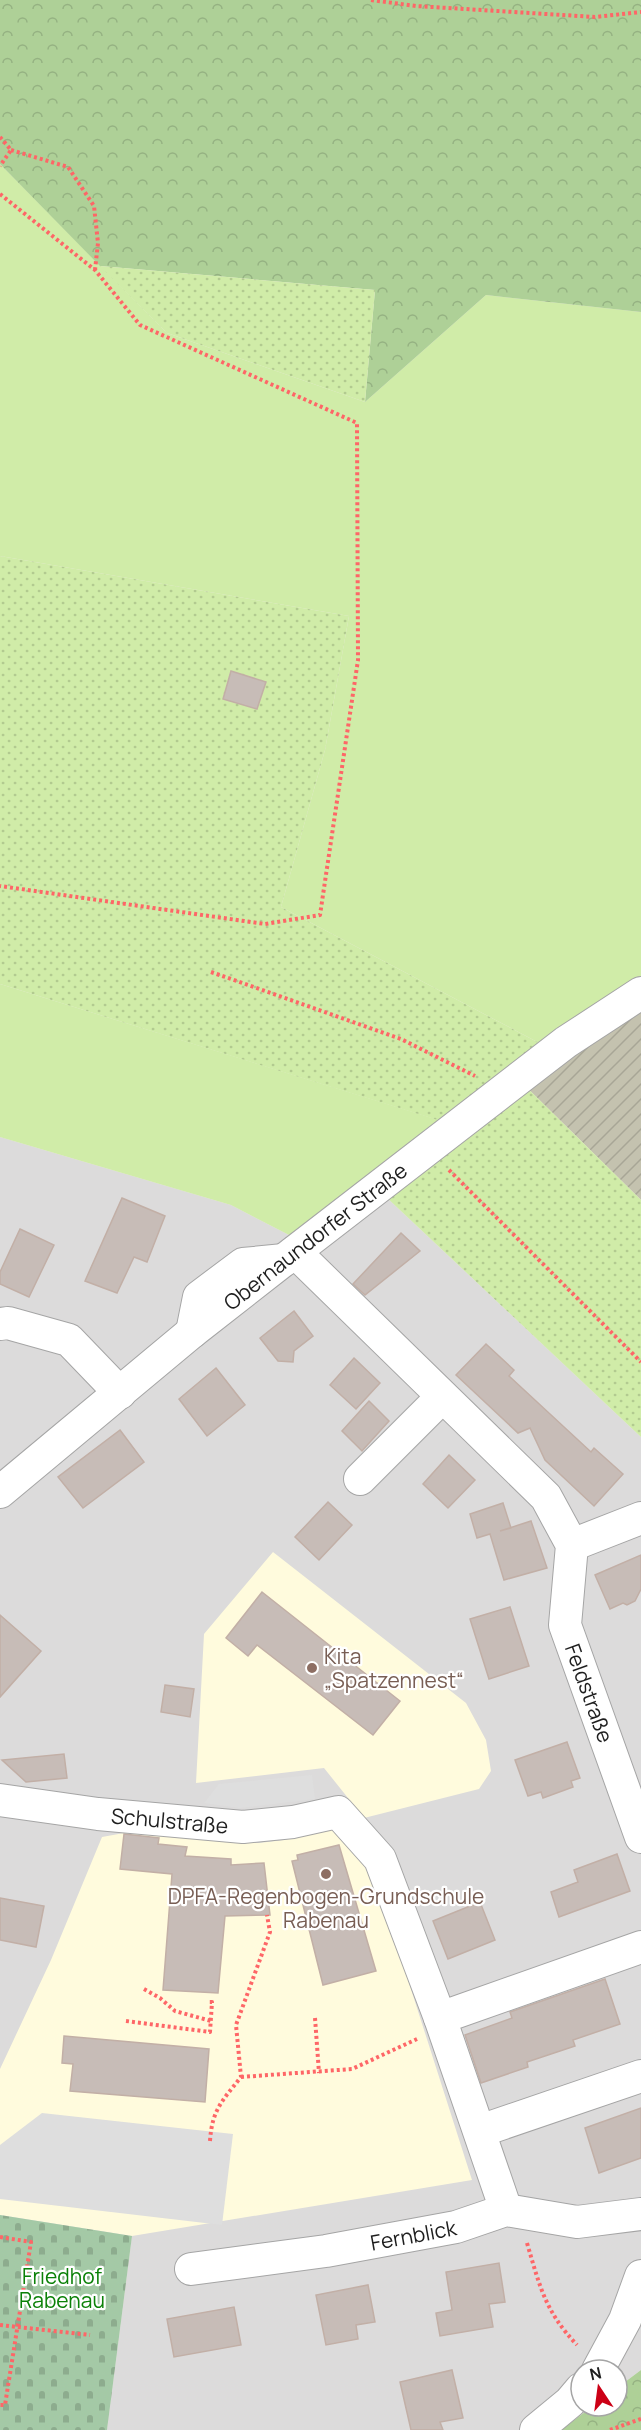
<svg xmlns="http://www.w3.org/2000/svg" width="641" height="2430" font-family="Manrope,sans-serif">
<defs>
<pattern id="construction-furrows" width="10" height="10" patternUnits="userSpaceOnUse" patternTransform="scale(1.5)"><rect width="10" height="10" fill="#c4c2af"/><path d="M-1 1l2-2M0 10L10 0M9 11l2-2" fill="none" stroke="#a8a696"/></pattern>
<pattern id="forest-crowns" width="20" height="18" patternUnits="userSpaceOnUse" patternTransform="scale(1.5)"><rect width="20" height="18" fill="#aed097"/><path d="M2 6a3 3 0 1 1 6 0M12 15a3 3 0 1 1 6 0" fill="none" stroke="#95b282"/></pattern>
<pattern id="cemetery-stones" width="16" height="16" patternUnits="userSpaceOnUse" patternTransform="scale(1.5)"><rect width="16" height="16" fill="#a4c9a6"/><path d="M2 7V4a2 2 0 0 1 4 0v3zM10 15v-3a2 2 0 0 1 4 0v3z" fill="#8dac8e"/></pattern>
<pattern id="garden-dots" width="8" height="8" patternUnits="userSpaceOnUse" patternTransform="scale(1.5)"><rect width="8" height="8" fill="#d0eca8"/><path d="M2 2h.1M6 6h.1" fill="none" stroke="#b2ca90" stroke-width="1.8" stroke-linecap="round"/></pattern>
</defs>
<rect width="100%" height="100%" fill="#efeae4"/>
<polygon fill="#dcdbdb" points="0,1137 231,1205 291,1236 367,1179 641,1437 641,2370 617,2388 617,2370 581,2370 581,2406 593,2406 561,2430 107,2430 132,2236 0,2215"/>
<g fill="#fffbdd">
<polygon points="273,1552 466,1703 486,1740 491,1771 479,1789 364,1818 324,1768 196,1783 204,1634"/>
<polygon points="345,1825 371,1864 472,2180 132,2236 0,2215 0,2069 51,1960 102,1837 124,1833 259,1843 284,1840"/>
</g>
<polygon fill="url(#construction-furrows)" points="641,980 641,1200 509,1070"/>
<g fill="#d0eca8">
<polygon points="0,164 167,333 365,402 486,295 641,312 641,980 543,1045 281,907 325,750 349,616 0,556"/>
<polygon points="0,984 442,1121 291,1236 231,1205 0,1137"/>
</g>
<g fill="url(#forest-crowns)">
<polygon points="0,0 641,0 641,312 486,295 365,402 375,290 100,266 0,164"/>
<polygon points="641,2370 641,2430 561,2430 593,2406 617,2406 617,2388"/>
</g>
<polygon fill="url(#cemetery-stones)" points="0,2215 132,2236 107,2430 0,2430"/>
<g fill="url(#garden-dots)">
<polygon points="100,266 375,290 365,402 167,333"/>
<polygon points="0,556 349,616 325,750 281,907 543,1045 510,1071 641,1200 641,1437 367,1179 441,1121 0,984"/>
</g>
<g fill="#dedede">
<polygon points="312,1775 315,1799 240,1808 204,1803 219,1784"/>
<polygon points="42,2113 233,2134 222,2225 0,2199 0,2145"/>
</g>
<g fill="#c7bcb7" stroke="#c2afa6" stroke-width="1.5">
<polygon points="231,671 266,682 257,709 223,699"/>
<polygon points="122,1198 165,1216 147,1262 134,1257 117,1293 85,1281"/>
<polygon points="20,1229 54,1245 29,1297 0,1284 0,1272"/>
<polygon points="401,1233 420,1251 365,1295 353,1284"/>
<polygon points="294,1311 313,1336 294,1351 293,1362 278,1361 260,1338"/>
<polygon points="486,1344 514,1370 509,1376 591,1452 594,1448 623,1474 594,1506 545,1460 530,1428 518,1433 456,1375"/>
<polygon points="354,1358 380,1383 356,1409 330,1385"/>
<polygon points="216,1368 245,1405 207,1436 179,1399"/>
<polygon points="369,1401 389,1421 362,1451 342,1431"/>
<polygon points="120,1430 144,1462 83,1508 58,1477"/>
<polygon points="449,1455 475,1480 448,1508 423,1484"/>
<polygon points="328,1502 352,1525 319,1560 295,1537"/>
<polygon points="503,1503 511,1528 500,1531 531,1521 547,1568 504,1580 490,1534 477,1538 470,1514"/>
<polygon points="641,1555 641,1589 635,1601 627,1605 623,1603 610,1609 595,1575"/>
<polygon points="262,1592 400,1701 373,1735 257,1645 248,1656 226,1638"/>
<polygon points="510,1607 529,1666 489,1679 470,1619"/>
<polygon points="0,1615 41,1651 0,1697"/>
<polygon points="165,1685 194,1689 190,1717 161,1712"/>
<polygon points="567,1742 580,1778 571,1781 573,1787 543,1798 541,1792 528,1796 515,1760"/>
<polygon points="64,1754 67,1778 26,1782 2,1760"/>
<polygon points="124,1834 159,1838 158,1844 187,1847 185,1856 231,1859 231,1865 264,1863 270,1915 225,1916 218,1993 163,1990 172,1874 120,1869"/>
<polygon points="339,1845 376,1971 323,1985 292,1861 298,1860 297,1855"/>
<polygon points="617,1854 630,1891 559,1917 551,1892 578,1882 574,1870"/>
<polygon points="0,1898 44,1906 36,1947 0,1940"/>
<polygon points="480,1902 495,1940 448,1959 433,1921"/>
<polygon points="605,1979 620,2024 573,2040 575,2046 527,2062 528,2067 481,2083 465,2035 512,2018 510,2012"/>
<polygon points="64,2036 209,2049 205,2102 70,2091 73,2064 62,2063"/>
<polygon points="641,2108 641,2158 599,2173 585,2128"/>
<polygon points="499,2263 505,2302 489,2304 493,2327 440,2336 436,2313 452,2310 446,2272"/>
<polygon points="368,2285 375,2322 356,2325 358,2339 326,2345 316,2295"/>
<polygon points="234,2307 241,2345 174,2357 167,2319"/>
<polygon points="452,2370 463,2418 440,2422 443,2430 411,2430 400,2382"/>
</g>
<g fill="none" stroke-linecap="round" stroke-linejoin="round">
<g stroke="#a5a5a5" stroke-width="34">
<g id="minor">
<path id="s1" d="M295,1252L546,1497L572,1545L565,1625L641,1837"/>
<polyline points="0,1324 8,1323 69,1340 120,1393"/>
<polyline points="192,1332 199,1297 243,1264 284,1260"/>
<polyline points="360,1479 442,1397"/>
<path id="s2" d="M0,1492L192,1332L284,1260L566,1042L641,993"/>
<polyline points="572,1545 641,1518"/>
<path id="s3" d="M0,1800L98,1814L243,1827L293,1822L338,1812L380,1859L440,2018L506,2210"/>
<polyline points="440,2018 641,1947"/>
<polyline points="480,2131 641,2076"/>
<path id="s4" d="M191,2269L326,2251L456,2227L506,2210L577,2222L641,2214"/>
<polyline points="598,2370 625,2320 641,2276"/>
<polyline points="536,2430 570,2402 581,2389"/>
</g>
</g>
<g stroke="#fe6667" stroke-width="4" stroke-dasharray="3 3" stroke-linecap="butt">
<polyline points="371,0 416,6 595,17 641,12"/>
<polyline points="0,137 11,150 0,166"/>
<polyline points="11,150 68,167 94,206 98,243 95,270"/>
<polyline points="0,194 95,270 140,325 357,423 358,660 320,915 265,924 0,886"/>
<polyline points="211,972 401,1039 475,1076"/>
<polyline points="449,1170 641,1362"/>
<polyline points="144,1989 160,1998 175,2011 211,2021"/>
<polyline points="315,2018 319,2073"/>
<polyline points="126,2021 210,2032 212,2002 208,2002"/>
<polyline points="241,2077 352,2069 417,2039"/>
<path d="M210,2141C212,2110 222,2101 241,2077L236,2025L270,1932L267,1915"/>
<polyline points="0,2237 31,2242 5,2405 0,2405"/>
<path d="M527,2243C540,2287 545,2311 577,2345"/>
<polyline points="0,2325 90,2335"/>
<polyline points="610,2430 641,2419"/>
</g>
<use href="#minor" stroke="#fff" stroke-width="32"/>
</g>
<g fill="#8d6e63" stroke="#fff" stroke-width="2">
<circle cx="312" cy="1668" r="6"/>
<circle cx="326" cy="1874" r="6"/>
</g>
<g text-anchor="middle" dominant-baseline="central" stroke-width="4.5" stroke-linejoin="round" paint-order="stroke">
<g font-size="21" fill="#1e1e1e" stroke="#fff">
<text stroke="none"><textPath href="#s2" startOffset="406">Obernaundorfer Straße</textPath></text>
<text stroke="none"><textPath href="#s1" startOffset="558">Feldstraße</textPath></text>
<text stroke="none"><textPath href="#s3" startOffset="171">Schulstraße</textPath></text>
<text stroke="none"><textPath href="#s4" startOffset="225">Fernblick</textPath></text>
</g>
<g font-size="21" fill="#785e54" stroke="#fff" text-anchor="start">
<text x="324" y="1656">Kita<tspan x="324" dy="24">„Spatzennest“</tspan></text>
<text x="326" y="1896" text-anchor="middle">DPFA-Regenbogen-Grundschule<tspan x="326" dy="24">Rabenau</tspan></text>
</g>
<g font-size="21" fill="#0b8108" stroke="#fff">
<text x="62" y="2276">Friedhof<tspan x="62" dy="24">Rabenau</tspan></text>
</g>
</g>
<g transform="translate(599 2388) rotate(347)"><circle r="28" fill="#ffffff" stroke="#a5a5a5" stroke-width="1.5"/>
<path d="M0-4.5L10 22L0 15L-10 22Z" fill="#cc0016"/>
<text y="-9" font-size="16" font-weight="bold" text-anchor="middle" fill="#1e1e1e">N</text>
</g>
</svg>
